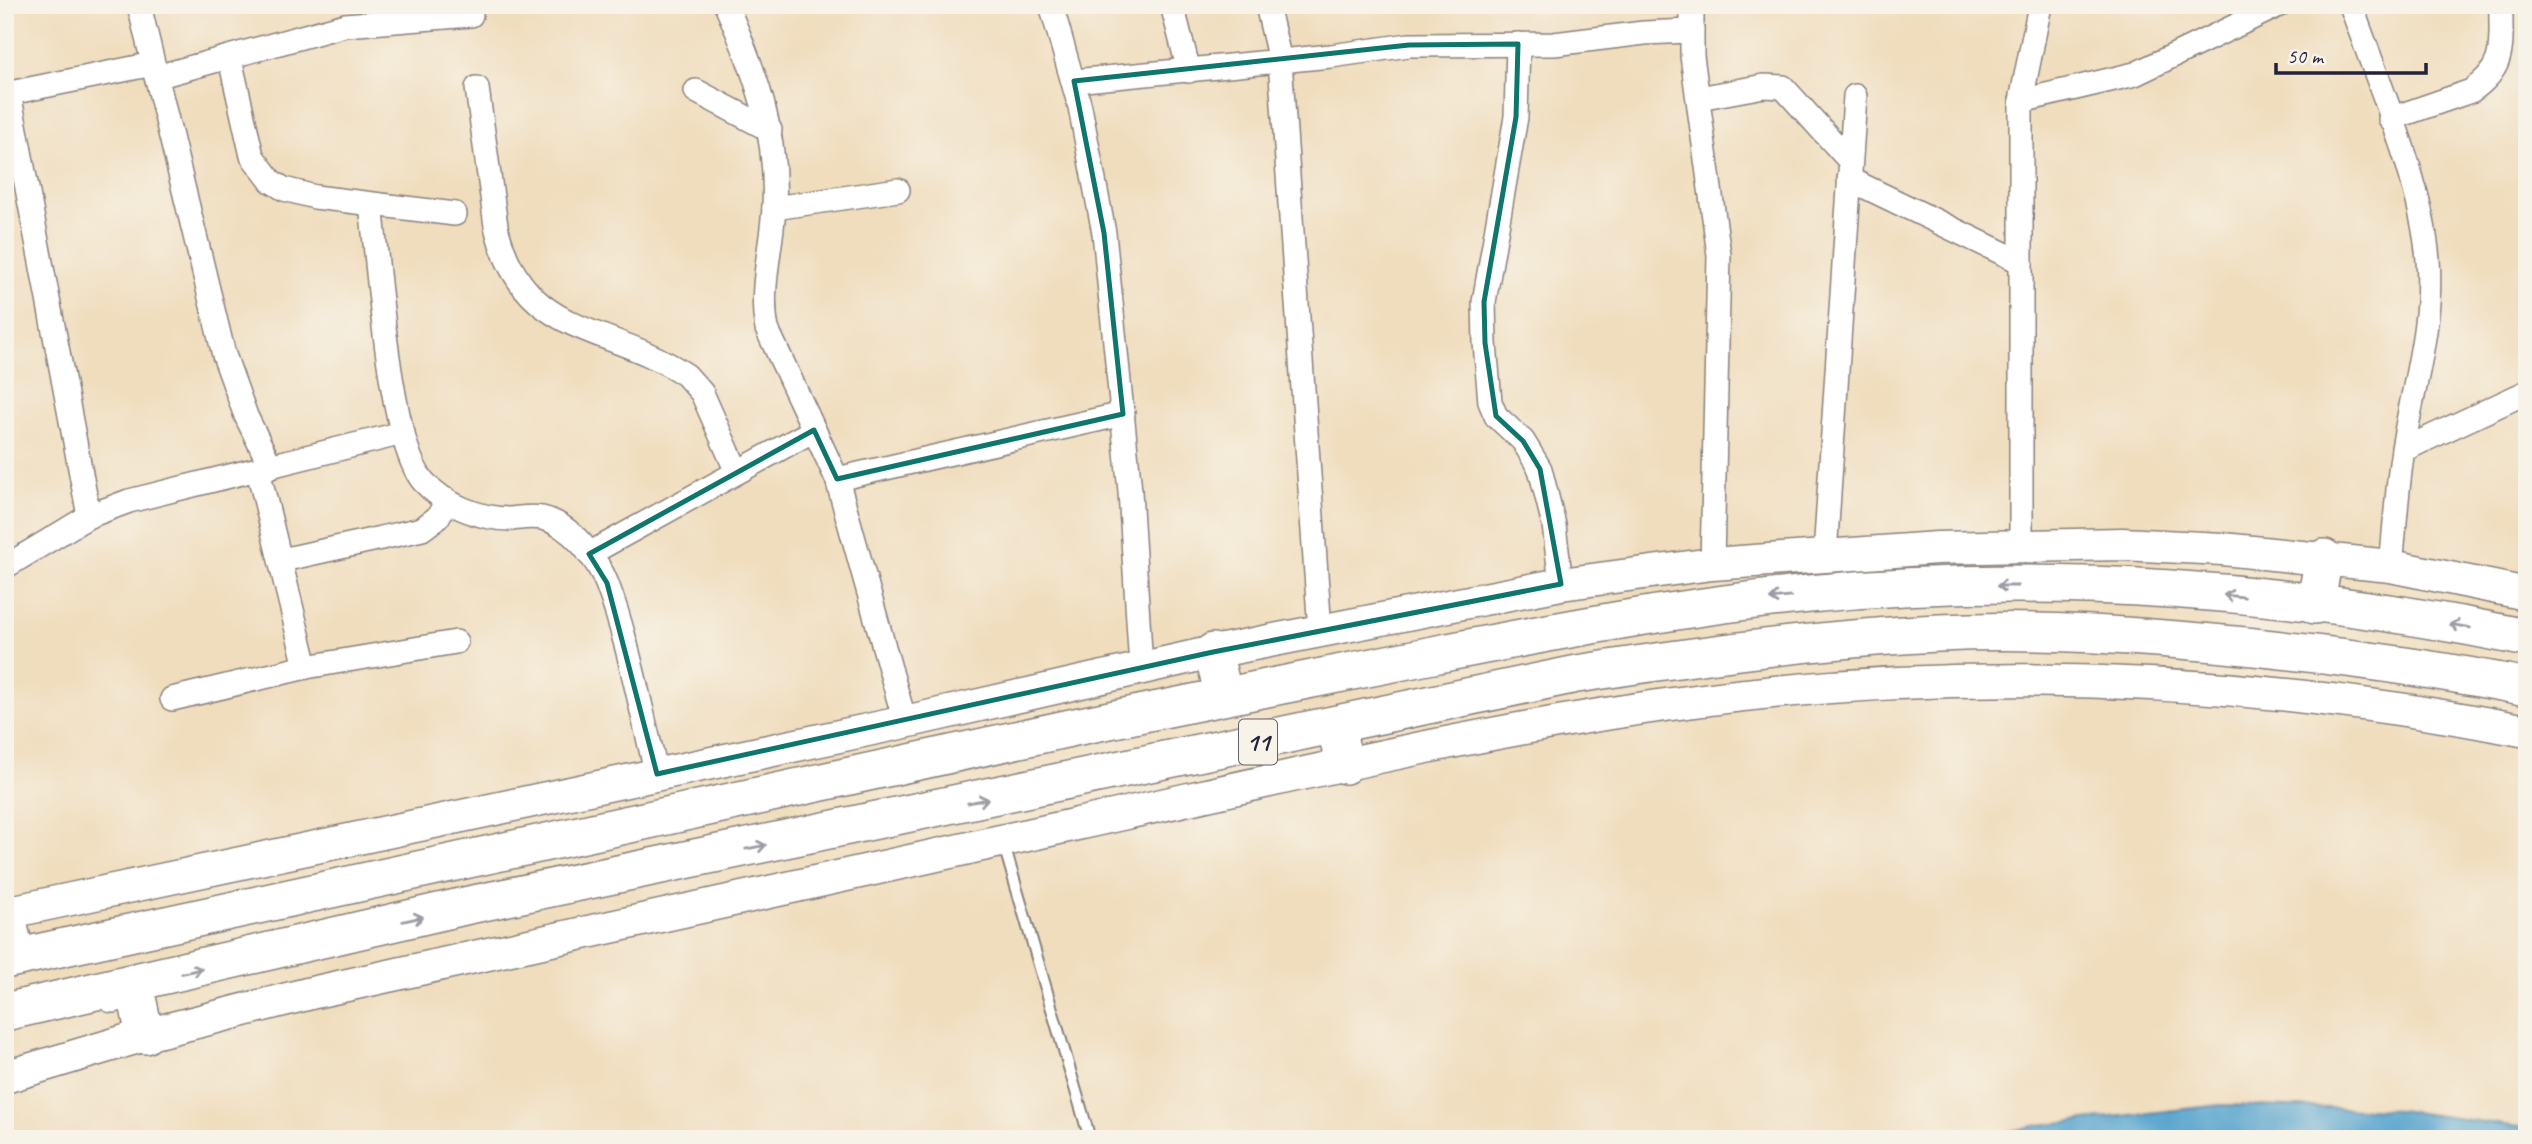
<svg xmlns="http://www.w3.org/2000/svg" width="2532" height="1144" font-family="Caveat,sans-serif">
<rect width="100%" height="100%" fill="#f7f3e8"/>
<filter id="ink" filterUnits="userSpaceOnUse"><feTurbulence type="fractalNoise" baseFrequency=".0143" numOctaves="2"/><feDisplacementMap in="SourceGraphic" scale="14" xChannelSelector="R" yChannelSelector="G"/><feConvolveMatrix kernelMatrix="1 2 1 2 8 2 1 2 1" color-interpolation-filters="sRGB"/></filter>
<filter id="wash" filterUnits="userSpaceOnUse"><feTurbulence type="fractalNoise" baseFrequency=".00686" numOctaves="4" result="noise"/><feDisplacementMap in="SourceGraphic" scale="28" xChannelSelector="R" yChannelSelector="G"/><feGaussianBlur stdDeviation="1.57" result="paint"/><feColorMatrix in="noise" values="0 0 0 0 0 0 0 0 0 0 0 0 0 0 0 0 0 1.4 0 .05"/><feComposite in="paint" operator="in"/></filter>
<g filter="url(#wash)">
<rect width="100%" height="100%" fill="#f0ddbd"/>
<polygon fill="#54a3cd" stroke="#3b6284" stroke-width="2" points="2221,1105 2399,1110 2527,1128 2527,1139 1975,1139 2039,1125"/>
</g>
<g filter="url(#ink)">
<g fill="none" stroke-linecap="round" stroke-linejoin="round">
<g stroke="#89807c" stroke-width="14">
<polyline id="service" points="1003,842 1090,1139"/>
</g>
<g stroke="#89807c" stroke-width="26">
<g id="minor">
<polyline points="139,5 224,355 246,416 271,467"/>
<path d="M726,5C755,71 778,133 774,206C772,247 759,289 767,329L837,479L905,722"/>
<polyline points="1051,5 1080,107 1104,233 1130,491 1141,668"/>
<polyline points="1172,5 1189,71"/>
<polyline points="1267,5 1280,61 1320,631"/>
<polyline points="1692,5 1692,56 1719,255 1712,564"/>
<path d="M2351,5C2378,84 2421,178 2428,260C2433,324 2413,386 2403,449C2397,488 2395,527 2391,566"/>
<polyline points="1518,44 1516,117 1484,302 1485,343 1490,402 1496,416 1523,441 1540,469 1554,525 1561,584"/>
<polyline points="230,59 252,156 271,181 284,189 315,197 455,214"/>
<polyline points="156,77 345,25 471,15"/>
<polyline points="1074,81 1331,56 1409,45 1554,44 1644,33 1690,31"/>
<path d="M477,88L496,226C522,339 608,323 686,375L702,393L737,472"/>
<polyline points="696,91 770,130"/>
<polyline points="9,93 89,516"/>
<polyline points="5,94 153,64"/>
<polyline points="1699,98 1764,86 1783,87 1850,161"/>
<polyline points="2021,101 2135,74 2279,5"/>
<path d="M2390,119L2471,91C2508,66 2500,44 2501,5"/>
<polyline points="1849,179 2021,262"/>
<path d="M371,204C378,262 389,444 424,482C445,505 480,519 510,519C521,518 531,516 542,518C570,524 597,558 607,584C629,642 641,713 657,774"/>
<polyline points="774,208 898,190"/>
<polyline points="2403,450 2527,392"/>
<polyline points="258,470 306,667"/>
<polyline points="837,479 1123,414"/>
<polyline points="2021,546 2021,101 2040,5"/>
<polyline points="589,554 814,430"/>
<polyline points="1825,555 1855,96"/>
<polyline points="282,560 422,529 438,517 447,500"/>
<polyline points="5,567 89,516 129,501 403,433"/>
<polyline points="172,699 306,667 456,642"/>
</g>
</g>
<g stroke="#89807c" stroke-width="35">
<g id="secondary">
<polyline points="5,913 905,722 1213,652 1561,584 1712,564 1937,548 2122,544 2223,549 2391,566 2527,594"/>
<path d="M5,1077L145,1035L311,993C565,937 819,881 1073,825C1272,781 1470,732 1672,704C1956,664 2245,676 2527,731"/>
</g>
</g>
<g stroke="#89807c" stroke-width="40">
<g id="trunk">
<polyline points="2315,605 2324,558"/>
<polyline points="1213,652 1224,696"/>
<polyline points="1335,725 1345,765"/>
<polyline points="6,913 16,957"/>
<path d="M5,960C362,883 718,802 1075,727C1193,703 1310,679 1428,656C1555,631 1681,607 1809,594C2047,571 2294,589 2527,638"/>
<polyline points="113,994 134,984 145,1035"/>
<path d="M5,1012L469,905L1577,674C1697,655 1817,639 1939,633C2040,628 2143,636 2245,646C2339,656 2433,668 2527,687"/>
</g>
</g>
<use href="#service" stroke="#fff" stroke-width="10"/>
<use href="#minor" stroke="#fff" stroke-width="23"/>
<use href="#secondary" stroke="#fff" stroke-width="32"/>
<use href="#trunk" stroke="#fff" stroke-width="37"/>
</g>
<defs><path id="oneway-shaft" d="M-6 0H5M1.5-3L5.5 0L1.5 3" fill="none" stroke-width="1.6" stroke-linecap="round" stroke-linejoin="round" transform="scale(1.75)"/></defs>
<g stroke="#9c9ca7">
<use href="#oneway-shaft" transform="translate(2007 586) rotate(180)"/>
<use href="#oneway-shaft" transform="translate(2234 596) rotate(-174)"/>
<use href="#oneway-shaft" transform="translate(1780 598) rotate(174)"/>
<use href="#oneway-shaft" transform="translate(2460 626) rotate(-170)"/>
<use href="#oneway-shaft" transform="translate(978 801) rotate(-12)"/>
<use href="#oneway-shaft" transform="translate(756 847) rotate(-11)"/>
<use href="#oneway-shaft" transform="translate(413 919) rotate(-13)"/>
<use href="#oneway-shaft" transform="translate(192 971) rotate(-13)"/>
</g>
</g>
<path fill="none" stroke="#0f766e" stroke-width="5" stroke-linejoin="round" d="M1518,44L1516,117L1484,302L1485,343L1496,416L1523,441L1540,469L1561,584L1213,652L657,774L607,583L589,554L814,430L837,479L1123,414L1104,233L1074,81L1409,45Z"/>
<g text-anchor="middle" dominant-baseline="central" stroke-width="7" stroke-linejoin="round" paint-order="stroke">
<rect fill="#f7f3e8" stroke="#62616f" stroke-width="2" x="1239" y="719.5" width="38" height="45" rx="5"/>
<g font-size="26" font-weight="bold" fill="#22223b">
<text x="1258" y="742">11</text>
</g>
</g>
<rect width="2532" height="1144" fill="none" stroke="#f7f3e8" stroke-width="28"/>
<path d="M2276 63v10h150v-10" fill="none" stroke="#22223b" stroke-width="3.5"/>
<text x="2287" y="63" font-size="21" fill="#22223b" stroke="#f7f3e8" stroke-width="5" paint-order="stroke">50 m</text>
</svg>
